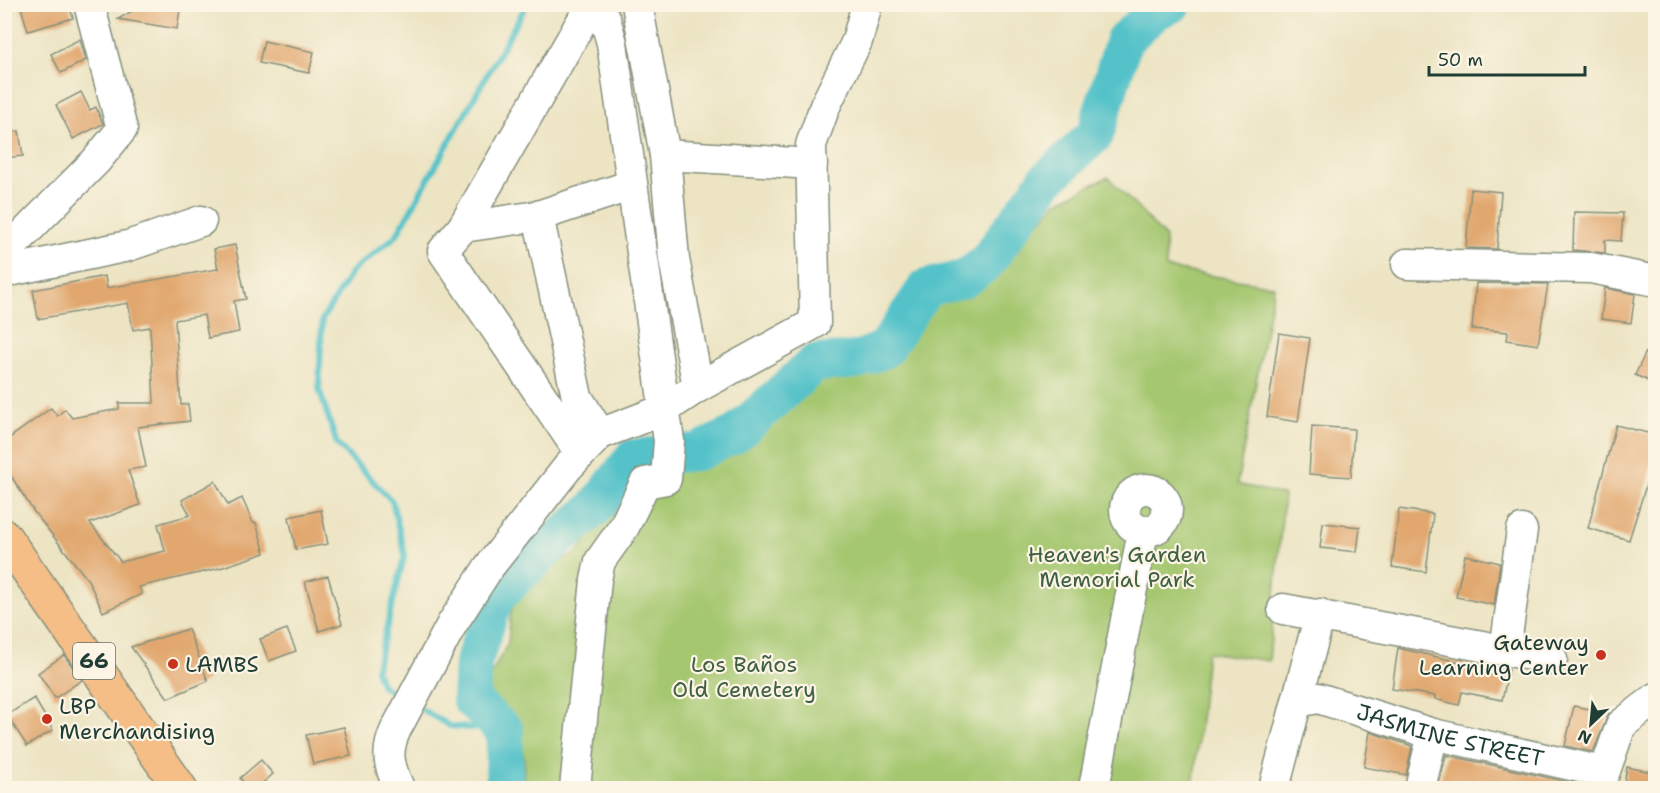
<svg xmlns="http://www.w3.org/2000/svg" width="1660" height="793" font-family="'Shantell Sans',sans-serif">
<rect width="100%" height="100%" fill="#fcf5e5"/>
<filter id="ink" filterUnits="userSpaceOnUse"><feTurbulence type="fractalNoise" baseFrequency=".0167" numOctaves="2"/><feDisplacementMap in="SourceGraphic" scale="12" xChannelSelector="R" yChannelSelector="G"/><feConvolveMatrix kernelMatrix="1 2 1 2 8 2 1 2 1" color-interpolation-filters="sRGB"/></filter>
<filter id="wash" filterUnits="userSpaceOnUse"><feTurbulence type="fractalNoise" baseFrequency=".008" numOctaves="4" result="noise"/><feDisplacementMap in="SourceGraphic" scale="24" xChannelSelector="R" yChannelSelector="G"/><feGaussianBlur stdDeviation="1.35" result="paint"/><feColorMatrix in="noise" values="0 0 0 0 0 0 0 0 0 0 0 0 0 0 0 0 0 1.4 0 .05"/><feComposite in="paint" operator="in"/></filter>
<g filter="url(#wash)">
<rect width="100%" height="100%" fill="#ece4c3"/>
<path fill="#a5c770" stroke="#628252" stroke-width="1.5" d="M1108,177L1165,237L1166,268L1274,286L1237,484L1284,495L1269,661L1207,652L1193,788H522C532,739 511,725 481,693L508,643L511,610L528,576L576,554L637,469L720,457L819,372L871,370L933,297L989,276L1057,202Z"/>
<g fill="none" stroke-linecap="round" stroke-linejoin="round">
<g stroke="#54c2c9" stroke-width="6">
<polyline points="402,698 382,686 376,670 405,554 392,501 337,444 319,389 322,320 352,271 396,236 527,4"/>
<polyline points="416,706 450,726 505,731"/>
</g>
<polyline stroke="#54c2c9" stroke-width="38" points="504,788 505,731 471,700 473,663 495,598 546,549 595,508 633,458 697,452 736,434 815,363 857,360 885,349 926,288 964,279 985,264 1047,179 1095,135 1124,40 1156,11 1172,4"/>
</g>
<g id="blocks">
<g fill="#e1a76e">
<polygon points="20,4 69,4 73,18 28,31"/>
<polygon points="134,4 181,4 177,29 118,19 136,9"/>
<polygon points="80,39 86,60 61,73 51,54"/>
<polygon points="264,41 314,52 309,73 259,63"/>
<polygon points="81,92 90,110 96,107 103,124 73,139 56,105"/>
<polygon points="19,131 23,156 4,158 4,133"/>
<polygon points="1471,189 1501,192 1497,249 1466,248"/>
<polygon points="1574,212 1623,213 1621,241 1605,240 1605,253 1573,250"/>
<polygon points="235,245 246,299 234,301 239,332 208,338 204,315 175,320 181,405 188,404 190,421 138,427 146,467 128,470 140,505 90,523 121,562 165,551 158,524 190,515 182,500 215,481 228,505 242,498 253,523 256,523 265,553 220,568 139,587 142,594 103,612 88,580 34,512 4,465 4,442 51,408 57,416 65,409 72,418 119,409 119,403 154,403 150,327 133,330 128,303 38,319 33,290 105,276 107,288 218,269 214,249"/>
<polygon points="1476,283 1548,284 1538,345 1507,340 1508,332 1472,329"/>
<polygon points="1605,288 1635,294 1631,323 1601,319"/>
<polygon points="1656,331 1656,384 1635,375"/>
<polygon points="1279,333 1310,338 1298,422 1267,417"/>
<polygon points="1616,425 1656,435 1656,449 1648,479 1629,540 1588,528"/>
<polygon points="1312,426 1354,429 1351,477 1309,474"/>
<polygon points="1399,509 1433,514 1426,572 1392,567"/>
<polygon points="321,510 328,544 296,550 289,517"/>
<polygon points="1323,523 1360,527 1357,552 1320,548"/>
<polygon points="1465,555 1500,563 1494,605 1456,597"/>
<polygon points="328,576 342,624 319,631 305,582"/>
<polygon points="188,629 208,681 168,698 131,647"/>
<polygon points="287,629 296,651 269,661 260,639"/>
<polygon points="1398,648 1477,666 1478,663 1509,669 1502,700 1462,692 1459,705 1435,699 1435,696 1392,689"/>
<polygon points="64,655 82,680 55,698 38,673"/>
<polygon points="34,698 53,730 27,746 7,715"/>
<polygon points="1574,706 1609,713 1593,752 1565,746"/>
<polygon points="344,727 351,756 313,764 306,735"/>
<polygon points="1370,732 1412,746 1406,775 1364,767"/>
<polygon points="1446,755 1582,785 1582,789 1438,789"/>
<polygon points="261,760 273,774 256,789 249,789 240,778"/>
<polygon points="1627,767 1656,773 1656,789 1623,789"/>
</g>
</g>
</g>
<g filter="url(#ink)">
<use href="#blocks" fill-opacity="0" stroke="#86907c" stroke-width="1.5"/>
<g fill="none" stroke-linecap="round" stroke-linejoin="round">
<g stroke="#86907c" stroke-width="33">
<g id="minor">
<polyline points="637,4 665,155 674,259 698,387"/>
<polyline points="665,155 812,164"/>
<polyline points="538,216 577,397 600,434"/>
<polyline points="463,227 538,216 632,185"/>
<polyline points="4,254 96,161 122,129 89,4"/>
<polyline points="1407,264 1591,268 1656,281"/>
<polyline points="4,272 128,246 201,221"/>
<circle cx="1146" cy="510" r="21"/>
<polyline points="1283,609 1552,659"/>
<polyline points="1505,650 1522,530"/>
<path id="s1" d="M1297,702L1318,698L1433,734L1603,772"/>
<path d="M399,788C389,766 385,752 396,729L452,624L489,567L568,467L600,434L663,410L698,387L815,323L811,145L825,106L857,41L867,4"/>
<polyline points="575,788 596,580 600,561 624,527 645,483 666,479 669,441 612,43 605,19 593,15 582,21 463,227 443,251 581,454"/>
<polyline points="1094,788 1143,531"/>
<polyline points="1274,788 1320,614"/>
<polyline points="1420,788 1433,734"/>
<polyline points="1599,788 1621,725 1656,698"/>
</g>
</g>
<g stroke="#86907c" stroke-width="36">
<polyline id="major" points="4,536 180,788"/>
</g>
<use href="#minor" stroke="#fff" stroke-width="30"/>
<use href="#major" stroke="#f6be87" stroke-width="33"/>
</g>
</g>
<g fill="#c8321e" stroke="#fcf5e5" stroke-width="2">
<circle cx="1601" cy="655" r="6"/>
<circle cx="173" cy="664" r="6"/>
<circle cx="47" cy="719" r="6"/>
</g>
<g text-anchor="middle" dominant-baseline="central" stroke-width="4.5" stroke-linejoin="round" paint-order="stroke">
<rect fill="#fcf5e5" stroke="#617469" stroke-width="1.5" x="73" y="643" width="42" height="36" rx="4.5"/>
<g font-size="21" font-weight="bold" fill="#1f3d34">
<text x="94" y="661">66</text>
</g>
<g font-size="22" fill="#406043" stroke="#fcf5e5">
<text x="1117" y="554">Heaven's Garden<tspan x="1117" dy="25">Memorial Park</tspan></text>
<text x="744" y="664">Los Baños<tspan x="744" dy="25">Old Cemetery</tspan></text>
</g>
<g font-size="22" fill="#1f3d34" stroke="#fcf5e5" text-anchor="start">
<text x="1589" y="642" text-anchor="end">Gateway<tspan x="1589" dy="25">Learning Center</tspan></text>
<text x="185" y="664">LAMBS</text>
<text x="59" y="706">LBP<tspan x="59" dy="25">Merchandising</tspan></text>
</g>
<g font-size="22" fill="#1f3d34" stroke="#fcf5e5">
<text stroke="none"><textPath href="#s1" startOffset="159">JASMINE STREET</textPath></text>
</g>
</g>
<rect width="1660" height="793" fill="none" stroke="#fcf5e5" stroke-width="24"/>
<g transform="translate(1591 724) rotate(206)" stroke="#fcf5e5" stroke-width="4.5" paint-order="stroke">
<path d="M0-4.5L10 22L0 15L-10 22Z" fill="#1f3d34"/>
<text y="-9" font-size="16" font-weight="bold" text-anchor="middle" fill="#1f3d34">N</text>
</g>
<path d="M1429 66v9h156v-9" fill="none" stroke="#1f3d34" stroke-width="3"/>
<text x="1438" y="66" font-size="18" fill="#1f3d34" stroke="#fcf5e5" stroke-width="4.5" paint-order="stroke">50 m</text>
</svg>
